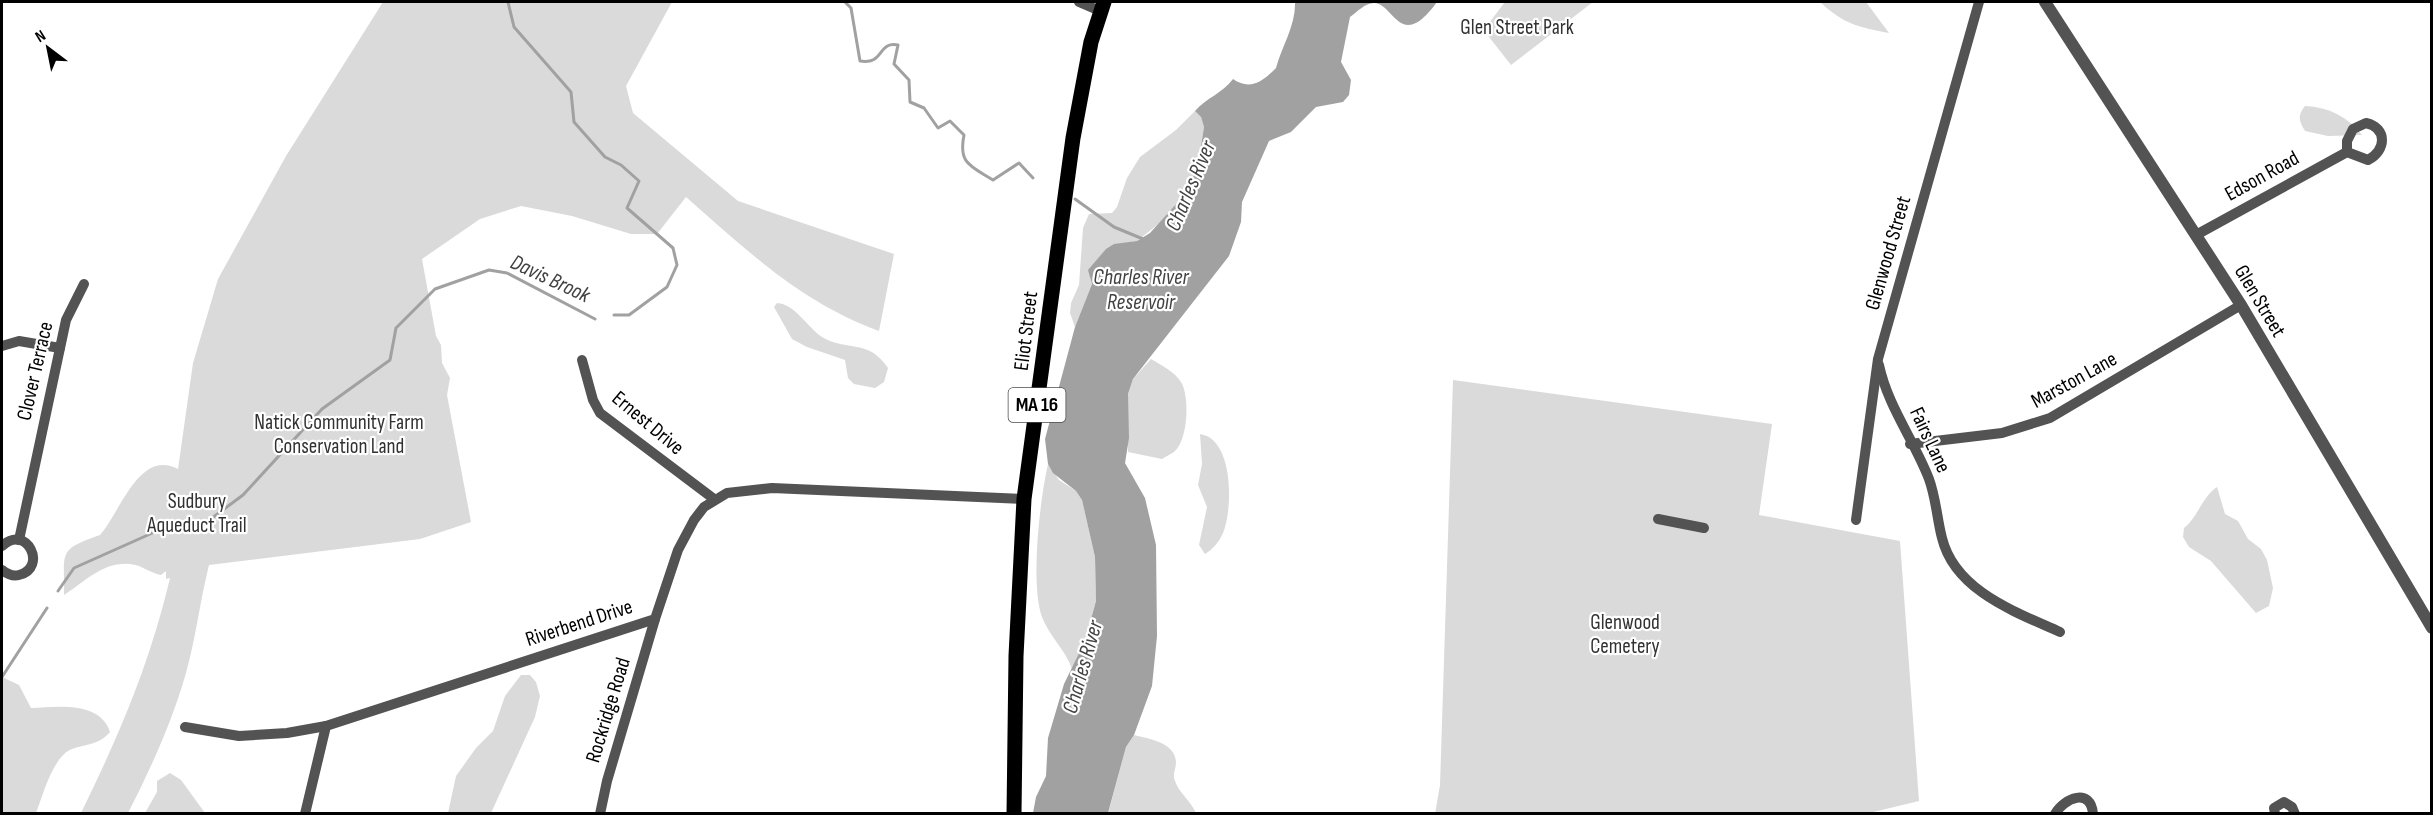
<svg xmlns="http://www.w3.org/2000/svg" width="2433" height="815" font-family="'Sofia Sans Condensed',sans-serif">
<rect width="100%" height="100%" fill="#fff"/>
<g fill="#dadada">
<path d="M383,2H672L626,86L633,113L738,201L894,254L879,331C799,301 749,252 686,197L657,234H631L572,216L521,206L480,219L422,259L436,336L441,345L442,363L450,378L447,395L471,522L420,539L209,565C200,601 196,637 186,673C172,722 151,768 128,813H81C120,733 149,666 170,578L166,579V571L161,575C150,573 142,565 130,564C102,562 85,582 64,595C65,553 56,550 100,535C120,513 139,448 178,469L193,363L218,279L286,156Z"/>
<polygon points="1505,2 1593,2 1511,65 1482,28 1489,23"/>
<path d="M1820,2H1866L1889,33C1857,27 1844,24 1820,2Z"/>
<path d="M2305,106C2329,107 2348,117 2362,135L2328,136L2305,131C2299,121 2297,116 2305,106Z"/>
<polygon points="1195,111 1201,117 1204,127 1198,165 1187,192 1161,222 1137,241 1126,243 1090,277 1092,284 1075,327 1070,313 1071,303 1079,285 1083,228 1089,214 1112,213 1117,207 1127,178 1140,157 1176,130"/>
<path d="M777,303C795,304 807,327 822,337C847,352 868,338 888,368L884,382L875,388L854,384L848,378L845,360L807,347L792,339L774,307Z"/>
<path d="M1151,359C1161,365 1175,372 1181,382C1190,397 1188,439 1175,451C1172,454 1166,456 1162,459L1128,452V394L1133,379Z"/>
<polygon points="1453,380 1772,424 1759,515 1900,541 1919,801 1865,814 1435,814 1440,785"/>
<path d="M1200,434C1234,439 1233,509 1223,533C1219,542 1213,549 1205,554L1199,545L1207,507L1198,485L1202,464Z"/>
<path d="M1048,464L1059,480L1076,491L1082,500L1095,557L1096,601L1085,641L1072,669C1065,649 1049,636 1042,617C1030,583 1040,499 1048,464Z"/>
<path d="M2217,487L2225,514L2238,521L2248,539L2261,549L2267,560L2273,588L2269,606L2256,613L2211,561L2189,547L2183,537L2184,528C2198,517 2202,497 2217,487Z"/>
<polygon points="521,675 530,675 536,682 540,696 535,717 491,813 448,813 456,776 476,748 493,731 505,696"/>
<path d="M2,677L19,685L31,708C56,707 100,700 110,732C99,745 86,744 72,749C53,756 43,795 36,813H2Z"/>
<path d="M1134,735C1149,739 1175,742 1176,762C1176,769 1172,775 1175,781C1179,793 1191,801 1196,813L1108,814L1126,747Z"/>
<polygon points="170,773 181,780 205,813 145,813 157,792 157,781"/>
</g>
<path fill="#a1a1a1" d="M1295,2H1437C1400,53 1394,3 1374,3C1365,3 1357,12 1350,17L1341,62L1351,80L1349,95L1343,102L1316,107L1291,132L1269,141L1242,202L1241,222L1229,256L1133,379L1128,394L1129,438L1125,463L1145,498L1156,545L1157,636L1152,686L1134,735L1126,747L1108,813H1033L1036,797L1046,776L1048,738L1064,684L1085,641L1096,601L1095,557L1082,500L1076,491L1053,473L1048,464L1045,439L1075,327L1092,284L1088,270L1106,249L1114,244L1137,241L1150,233L1187,192L1198,165L1204,127L1201,117L1195,111C1206,98 1223,93 1233,79C1250,91 1263,81 1276,68C1282,46 1296,25 1295,2Z"/>
<g fill="none" stroke-linecap="round" stroke-linejoin="round">
<g stroke="#a1a1a1" stroke-width="3">
<polyline points="508,2 514,27 571,92 574,122 605,157 621,165 639,181 627,208 673,248 677,265 667,287 629,315 614,315"/>
<path d="M845,2L851,8L860,61C885,65 877,41 898,45L894,64L909,80L910,102L924,108L938,128L950,121L964,135C958,164 971,166 993,180L1019,163L1033,178"/>
<polyline points="1075,199 1114,227 1143,239"/>
<polyline points="204,524 243,495 322,409 390,360 396,328 435,289 489,270 507,273 595,319"/>
<polyline points="58,591 74,568 177,522"/>
<polyline points="2,677 47,608"/>
</g>
<g stroke="#535353" stroke-width="10">
<polyline points="1079,2 1100,11"/>
<path d="M2196,235L2347,152L2368,160C2386,151 2388,128 2366,123L2353,129L2347,141V152"/>
<polyline points="2,346 19,341 60,348"/>
<polyline points="582,360 593,400 600,413 714,499"/>
<path d="M1879,365C1888,407 1914,440 1929,479C1936,498 1937,519 1942,538C1955,591 2016,612 2060,632"/>
<polyline points="1910,444 2002,433 2050,418 2241,305"/>
<polyline points="1658,519 1704,528"/>
<polyline points="1856,520 1878,359 1979,2"/>
<polyline points="19,540 66,320 84,284"/>
<path d="M2,546C27,523 48,568 19,575C12,577 7,574 2,570"/>
<polyline points="185,727 239,736 287,733 326,726 655,619 678,550 694,520 704,507 727,493 772,488 1024,499"/>
<polyline points="305,814 326,726"/>
<polyline points="600,814 607,781 655,619"/>
<path d="M2055,814C2064,798 2091,787 2093,814"/>
<polyline points="2275,814 2274,808 2284,802 2292,807 2295,814"/>
</g>
<polyline stroke="#535353" stroke-width="12" points="2045,2 2241,305 2432,628"/>
<polyline stroke="#000" stroke-width="15" points="1014,814 1016,656 1024,499 1073,138 1091,42 1104,2"/>
</g>
<g text-anchor="middle" dominant-baseline="central" stroke-width="4.5" stroke-linejoin="round" paint-order="stroke">
<rect fill="#fff" stroke="#4c4c4c" stroke-width="1.5" x="1008.5" y="388" width="57" height="34" rx="4.5"/>
<g font-size="20" font-weight="bold" fill="#000">
<text x="1037" y="405">MA 16</text>
</g>
<g font-size="21" fill="#313131" stroke="#fff">
<text x="1517" y="27">Glen Street Park</text>
<text x="339" y="422">Natick Community Farm<tspan x="339" dy="24">Conservation Land</tspan></text>
<text x="197" y="501">Sudbury<tspan x="197" dy="24">Aqueduct Trail</tspan></text>
<text x="1625" y="622">Glenwood<tspan x="1625" dy="24">Cemetery</tspan></text>
</g>
<g font-size="21" fill="#000" stroke="#fff">
<text transform="translate(2262 176) rotate(-29)">Edson Road</text>
<text transform="translate(1888 253) rotate(-74)">Glenwood Street</text>
<text transform="translate(2260 301) rotate(59)">Glen Street</text>
<text transform="translate(1026 331) rotate(-83)">Eliot Street</text>
<text transform="translate(35 371) rotate(-77)">Clover Terrace</text>
<text transform="translate(2074 380) rotate(-29)">Marston Lane</text>
<text transform="translate(648 423) rotate(40)">Ernest Drive</text>
<text transform="translate(1930 440) rotate(65)">Fairs Lane</text>
<text transform="translate(579 623) rotate(-18)">Riverbend Drive</text>
<text transform="translate(608 710) rotate(-73)">Rockridge Road</text>
</g>
<g font-size="22" font-style="italic" fill="#424242" stroke="#fff">
<text transform="translate(1191 186) rotate(-67)">Charles River</text>
<text x="1141" y="277">Charles River<tspan x="1141" dy="25">Reservoir</tspan></text>
<text transform="translate(550 279) rotate(25)">Davis Brook</text>
<text transform="translate(1083 667) rotate(-74)">Charles River</text>
</g>
</g>
<rect width="2433" height="815" fill="none" stroke="#000000" stroke-width="6"/>
<g transform="translate(48 48) rotate(328)" stroke="#ffffff" stroke-width="4.5" paint-order="stroke">
<path d="M0-4.5L10 22L0 15L-10 22Z" fill="#000000"/>
<text y="-9" font-size="16" font-weight="bold" text-anchor="middle" fill="#000000">N</text>
</g>
</svg>
